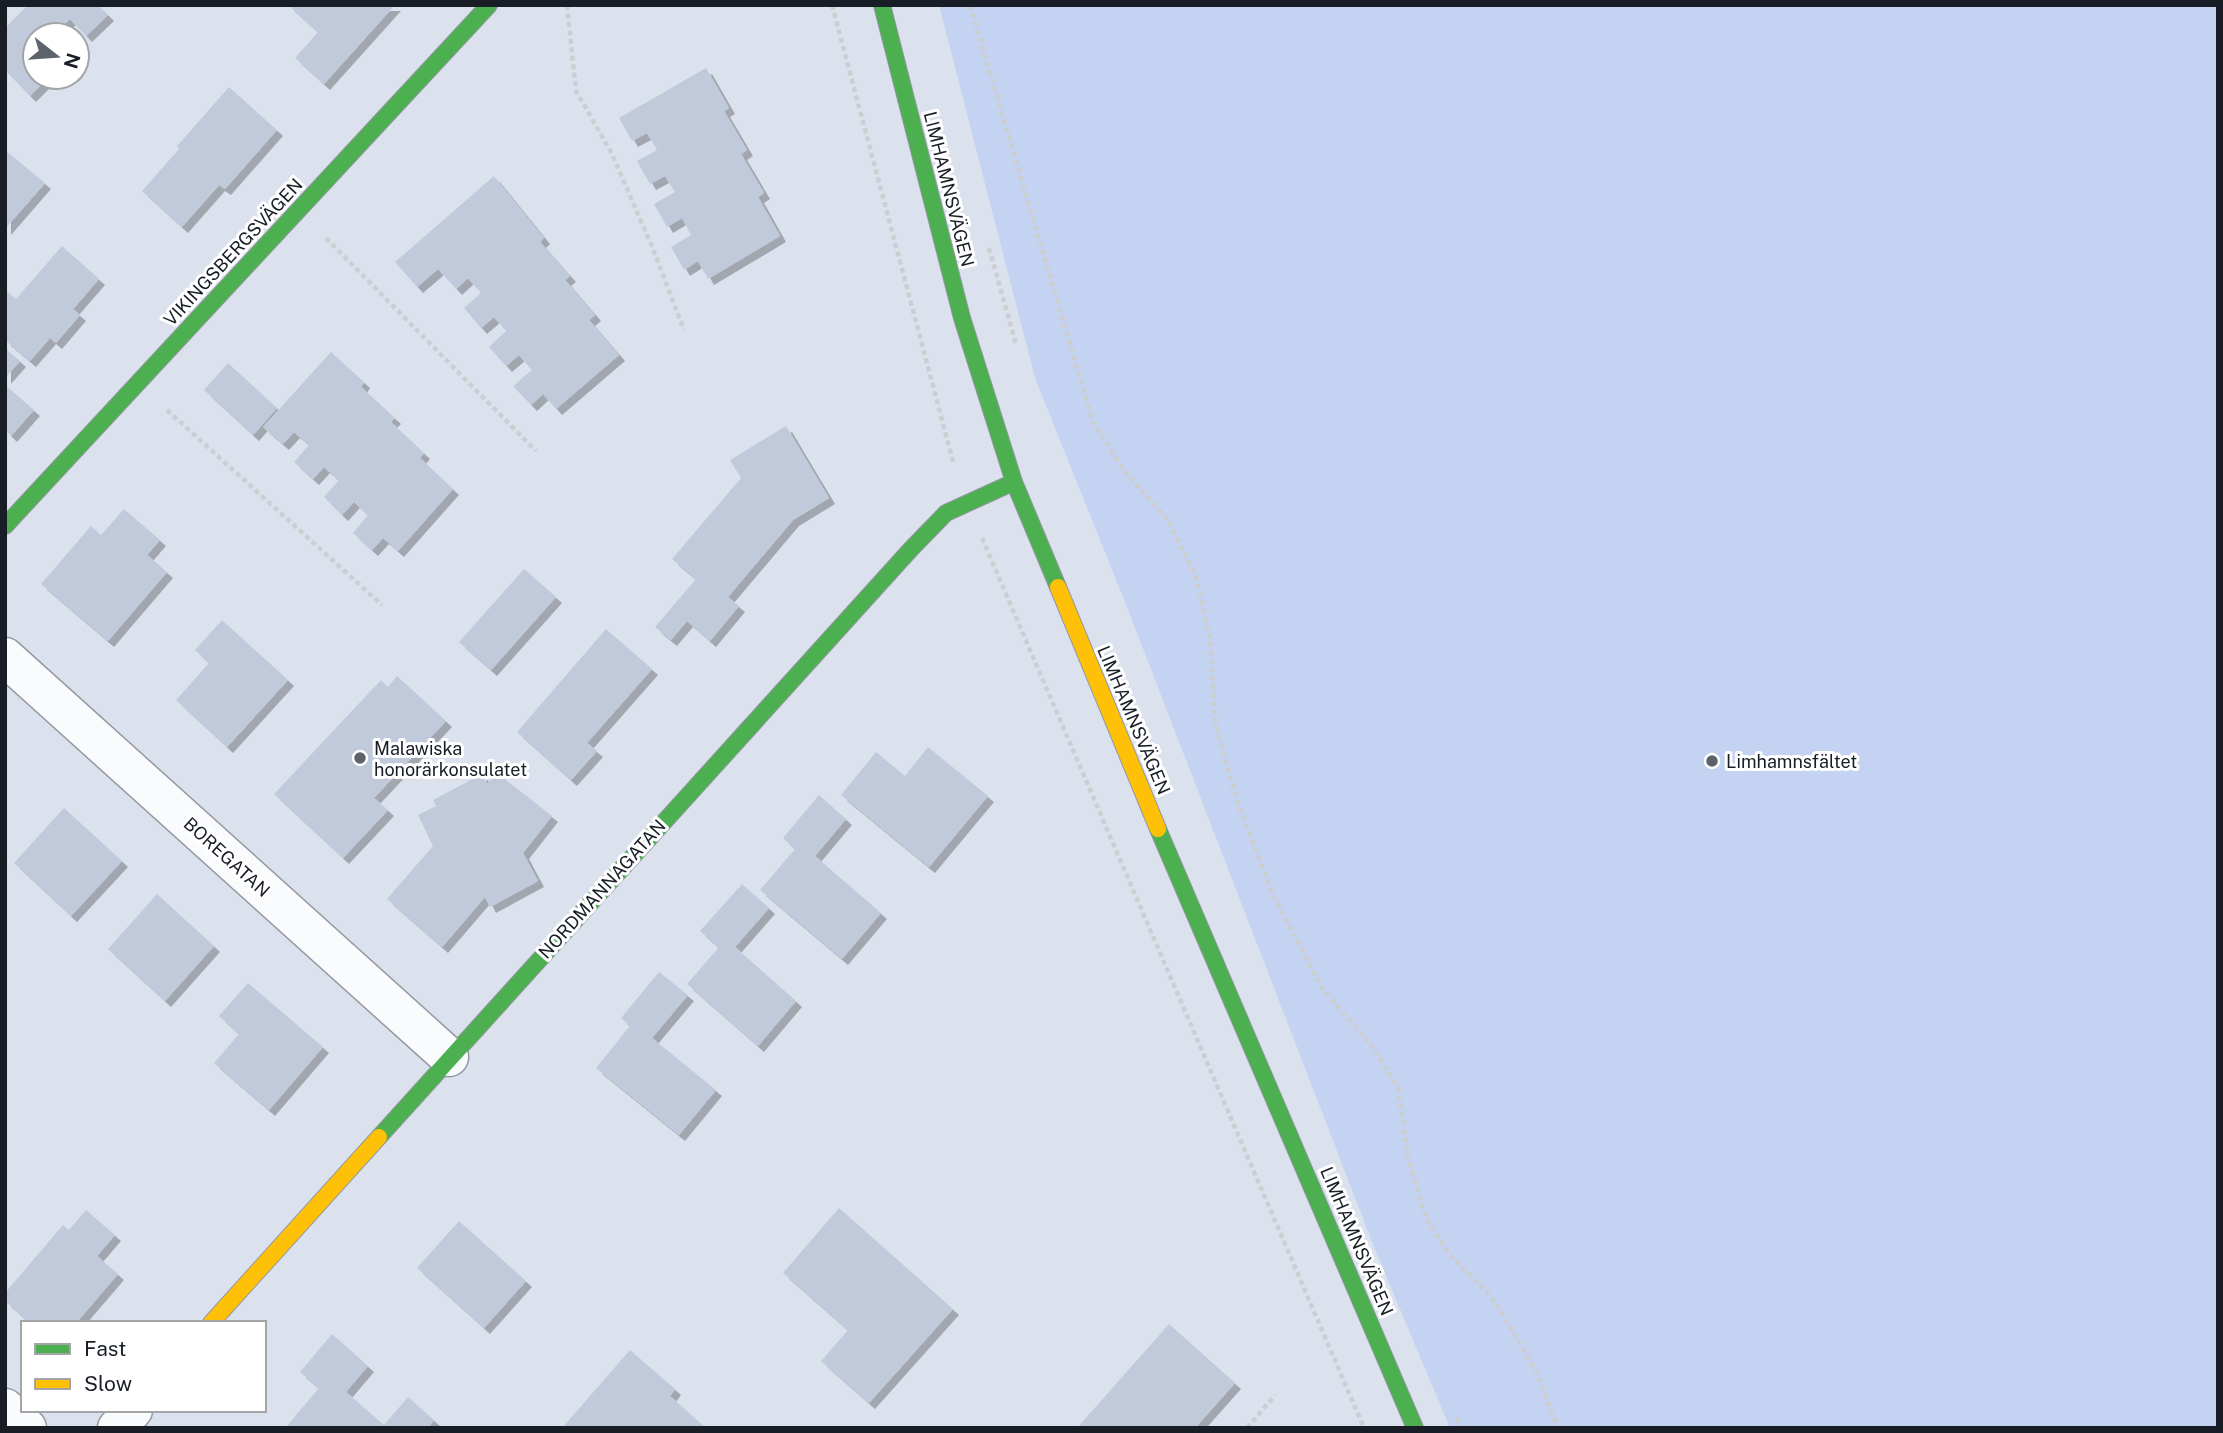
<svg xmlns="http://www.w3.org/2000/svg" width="2223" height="1433" font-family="'Public Sans',sans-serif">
<defs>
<filter id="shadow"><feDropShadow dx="6" dy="6" stdDeviation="0" flood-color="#0004"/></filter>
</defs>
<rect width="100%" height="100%" fill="#dbe2ee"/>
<polygon fill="#c3d3f1" points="939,5 2218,5 2218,1428 1450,1428 1376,1252 1125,602 1035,378"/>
<g fill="#c1cadb" filter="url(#shadow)">
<polygon points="28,5 98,5 108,15 86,36 70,19 54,35 35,35 35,77 49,77 30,96 5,70 5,28"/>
<polygon points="288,5 395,5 324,84 295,58 318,32"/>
<polygon points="706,68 729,108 724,111 747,150 741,154 764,193 758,197 780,236 708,279 698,261 684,270 671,247 691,235 682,218 667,227 654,204 675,192 665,176 650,184 637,161 657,150 647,133 632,141 619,118"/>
<polygon points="229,87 277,130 225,189 219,185 182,227 142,191 179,149 177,146"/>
<polygon points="5,150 45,183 5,229"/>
<polygon points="494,176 544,238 540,242 570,276 565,280 595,315 589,320 619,355 556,409 543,394 531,405 513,386 532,370 519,355 506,366 489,347 506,331 494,317 481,328 464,308 481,293 468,278 456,289 438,269 417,287 395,262"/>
<polygon points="62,246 99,279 73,309 80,315 56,343 50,338 30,361 5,340 5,290 16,299"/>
<polygon points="5,348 20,361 5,378"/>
<polygon points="331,352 364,382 361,387 395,418 391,422 424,453 420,458 453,489 398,551 383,538 372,550 353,533 368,515 354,502 342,515 324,497 339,480 324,467 313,479 294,462 309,445 294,432 283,444 263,427"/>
<polygon points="228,363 277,408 253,435 204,390"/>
<polygon points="5,385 34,410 11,436 5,430"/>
<polygon points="786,426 829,498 793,520 728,597 739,606 710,641 687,621 671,640 655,627 696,579 672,559 741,478 730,460"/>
<polygon points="124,509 160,540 147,555 167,572 108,641 41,584 91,526 101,535"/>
<polygon points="524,569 556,597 491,670 459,642"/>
<polygon points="222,620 288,680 227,747 176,700 209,663 195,650"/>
<polygon points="606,629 652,669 587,743 597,751 571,780 517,732"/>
<polygon points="397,676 446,721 374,798 388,810 343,858 274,794 381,680 388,687"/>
<polygon points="928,747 988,796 929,867 841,795 876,752 905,776"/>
<polygon points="496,772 552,816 523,853 538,881 490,907 485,897 442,947 387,899 433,846 418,815 436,806 433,800 482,774 487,784"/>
<polygon points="819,795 846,819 815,856 881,913 842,959 760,890 795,849 783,838"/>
<polygon points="64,808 122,861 71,916 14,863"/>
<polygon points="742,884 769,908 735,947 796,1001 758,1046 687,984 719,947 700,931"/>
<polygon points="157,894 214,946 165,1001 108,949"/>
<polygon points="659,972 688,995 652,1038 716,1090 679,1135 596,1068 630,1026 621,1018"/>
<polygon points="248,983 323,1047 269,1110 214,1063 239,1034 219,1016"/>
<polygon points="839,1208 953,1309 869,1403 821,1361 848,1330 783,1273"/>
<polygon points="86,1210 115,1235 97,1256 118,1274 76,1323 30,1323 5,1301 5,1293 63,1225 69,1230"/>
<polygon points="459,1221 526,1281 484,1328 417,1268"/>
<polygon points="1169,1324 1235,1383 1195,1428 1077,1428"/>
<polygon points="332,1334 368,1366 346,1392 384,1425 408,1397 434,1420 428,1428 286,1427 319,1388 300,1372"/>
<polygon points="630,1350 675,1389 670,1396 706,1428 562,1428"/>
</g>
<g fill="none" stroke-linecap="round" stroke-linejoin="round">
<g stroke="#9498a2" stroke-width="41">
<g id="street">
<polyline points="5,657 449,1057"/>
<polyline points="5,1408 27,1428"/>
<polyline points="117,1428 133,1410"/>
</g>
</g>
<g stroke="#9498a2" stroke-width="18">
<g id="fast">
<polyline points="882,5 962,318 1014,482 1058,587"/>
<polyline points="5,526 489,5"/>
<polyline points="1158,829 1415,1428"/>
<polyline points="379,1137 911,549 946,513 1014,482"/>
</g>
</g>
<g stroke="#9498a2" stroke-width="18">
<g id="slow">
<polyline points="1058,587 1158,829"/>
<polyline points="211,1323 379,1137"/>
</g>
</g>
<g stroke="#cdced2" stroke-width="4.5" stroke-dasharray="5 3.5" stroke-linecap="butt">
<polyline points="567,5 576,91 611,152 651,244 684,330"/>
<polyline points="832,5 954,465"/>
<polyline points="970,5 1093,422 1125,472 1167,519 1196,576 1210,638 1215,721 1237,801 1272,892 1322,988 1373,1048 1398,1087 1408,1157 1426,1218 1450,1255 1492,1297 1535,1369 1558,1428"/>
<polyline points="326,238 536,451"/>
<polyline points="989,248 1016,344"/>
<polyline points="167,410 382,605"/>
<polyline points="982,538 1364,1428"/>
<polyline points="1456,1417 1461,1428"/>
<polyline points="1247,1428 1275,1395"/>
</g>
<use href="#street" stroke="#fafbfc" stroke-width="38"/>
<use href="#fast" stroke="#4caf50" stroke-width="16"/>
<use href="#slow" stroke="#ffc107" stroke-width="16"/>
</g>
<g fill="#5d636c" stroke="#fff" stroke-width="2.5">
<circle cx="360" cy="758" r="7"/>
<circle cx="1712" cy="761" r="7"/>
</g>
<g text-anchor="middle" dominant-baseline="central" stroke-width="6" stroke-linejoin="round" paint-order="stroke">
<g font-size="18" fill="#191e26" stroke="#fff">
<text transform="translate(949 189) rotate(76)">LIMHAMNSVÄGEN</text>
<text transform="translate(233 252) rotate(-47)">VIKINGSBERGSVÄGEN</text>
<text transform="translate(1134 720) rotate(67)">LIMHAMNSVÄGEN</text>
<text transform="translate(227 857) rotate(42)">BOREGATAN</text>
<text transform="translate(602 889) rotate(-48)">NORDMANNAGATAN</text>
<text transform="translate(1357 1241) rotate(67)">LIMHAMNSVÄGEN</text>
</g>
<g font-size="18" fill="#191e26" stroke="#fff" text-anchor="start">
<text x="374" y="748">Malawiska<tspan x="374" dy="21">honorärkonsulatet</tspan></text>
<text x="1726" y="761">Limhamnsfältet</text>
</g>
</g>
<rect width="2223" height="1433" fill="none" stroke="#191e26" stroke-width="14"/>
<rect x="21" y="1321" width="245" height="91" fill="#ffffff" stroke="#a3a5a8" stroke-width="2"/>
<rect x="35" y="1344" width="35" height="10" fill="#4caf50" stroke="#a3a5a8" stroke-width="2"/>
<text x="84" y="1356" font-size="21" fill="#191e26">Fast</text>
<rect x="35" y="1379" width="35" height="10" fill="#ffc107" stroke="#a3a5a8" stroke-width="2"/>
<text x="84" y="1391" font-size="21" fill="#191e26">Slow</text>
<g transform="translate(56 56) rotate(107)"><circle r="33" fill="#ffffff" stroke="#a3a5a8" stroke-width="2"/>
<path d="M0-5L12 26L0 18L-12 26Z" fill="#5d636c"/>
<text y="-10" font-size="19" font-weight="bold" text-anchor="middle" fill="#191e26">N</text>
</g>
</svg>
